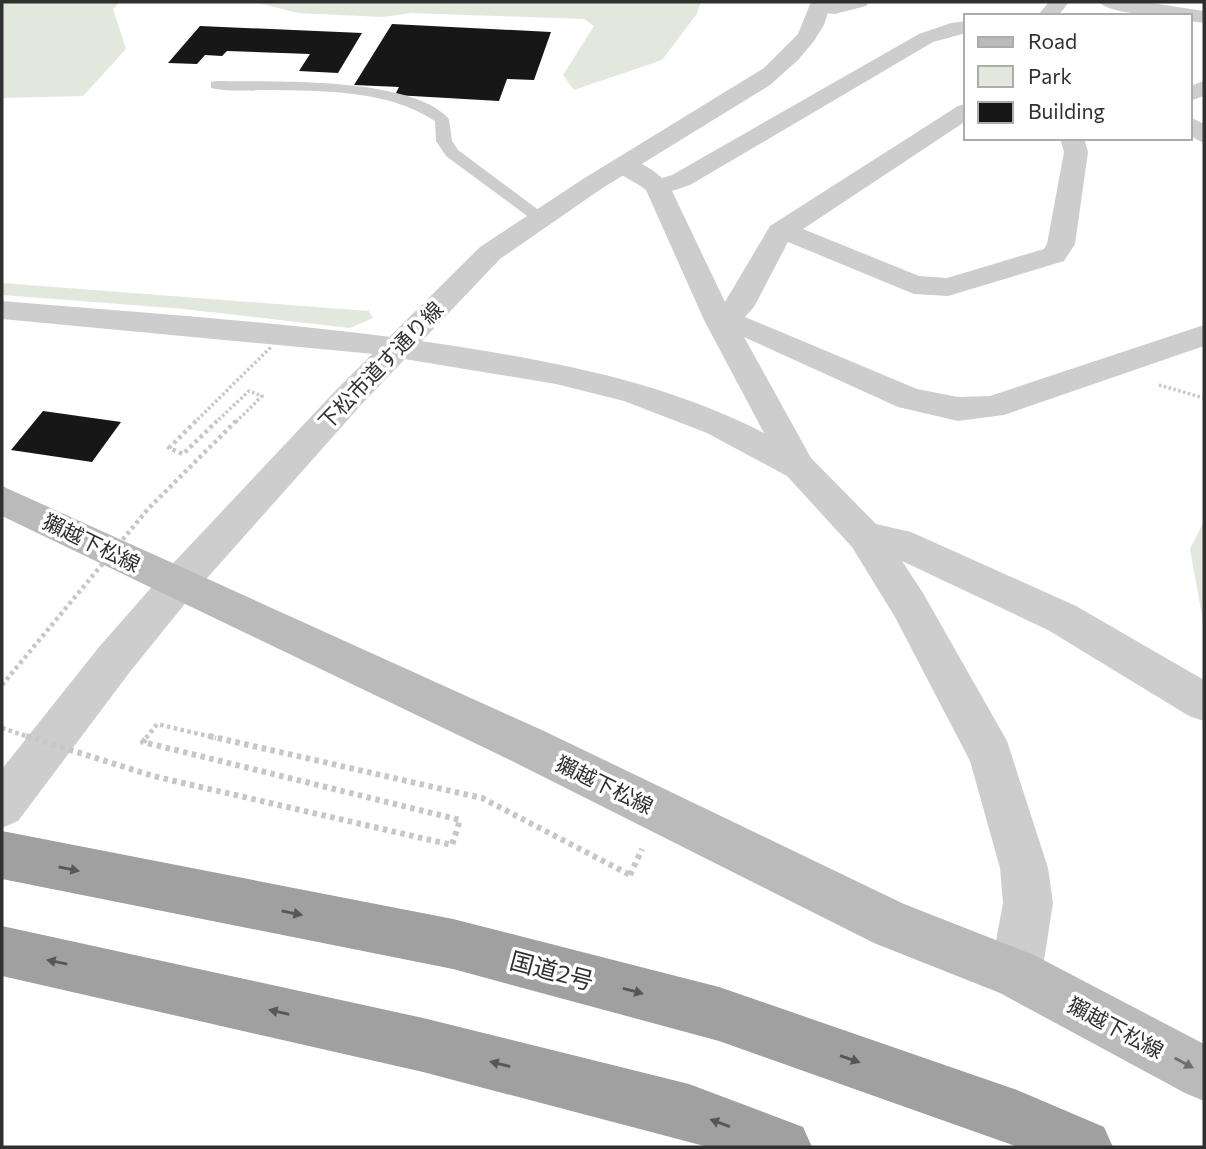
<svg xmlns="http://www.w3.org/2000/svg" width="1206" height="1149" font-family="Commissioner,'Noto Sans JP',sans-serif">
<rect width="100%" height="100%" fill="#fff"/>
<g fill="#e3e8dd">
<polygon points="2,2 120,2 113,9 126,49 83,96 2,98"/>
<polygon points="255,2 701,2 696,15 662,60 574,90 563,75 594,26 584,19 412,13 382,17 298,13"/>
<polygon points="2,283 369,311 373,318 350,328 184,309 2,295"/>
<polygon points="1204,521 1204,627 1190,549"/>
</g>
<g fill="#171717">
<polygon points="392,24 551,32 534,80 507,79 499,101 395,95 399,87 354,85"/>
<polygon points="200,26 362,33 338,73 299,71 310,54 227,51 222,56 205,55 197,64 168,63"/>
<polygon points="43,411 121,422 92,462 11,450"/>
</g>
<g fill="none" stroke-linecap="round" stroke-linejoin="round">
<polyline stroke="#c7c7c7" stroke-width="3.5" stroke-dasharray="2.5 2.5" stroke-linecap="butt" points="1159,385 1204,398"/>
<polyline stroke="#c7c7c7" stroke-width="6" stroke-dasharray="4.5 4.5" stroke-linecap="butt" points="630,875 642,849"/>
<path fill="#cdcdcd" fill-rule="evenodd" d="M216,81C272,82 411,76 449,119L452,141L458,150L548,217L540,222L534,221L446,156L436,141L435,121C386,89 322,91 265,90C248,90 228,92 211,88V82Z"/>
<g fill="#cdcdcd" fill-rule="evenodd">
<polygon points="820,2 869,2 866,6 835,14 813,12 810,8"/>
<polygon points="1049,2 1069,2 1058,16 1037,16"/>
<path d="M1099,2H1145L1204,11V23L1190,21V16C1171,16 1111,16 1099,2Z"/>
<path d="M966,21V33L933,42L690,185L672,191L725,302L770,226L958,106L966,104V121L803,229L919,276L947,278L1044,249L1047,244L1064,152L1060,138H1084L1088,152L1075,244L1064,261L948,296L914,294L788,242L754,307L745,317L917,389L958,397L990,396L1204,325V346L1004,415L958,421L898,407L744,337L811,458L876,524L911,532L1076,606L1204,680V721L1189,716L1048,630L902,561L923,593L1007,741L1048,868L1053,903L1042,973L1034,991L1016,999L998,991L990,973L1003,903L1000,868L970,761L895,617L852,547L787,476L707,433L624,401L556,384L374,354L2,319V301C153,314 305,323 455,346C562,363 666,383 764,433L704,320L646,190C635,181 618,176 611,165L614,160C631,156 649,166 662,178L672,175L919,34L951,23Z"/>
<polygon points="1204,81 1204,96 1190,101 1190,86"/>
<polygon points="1190,117 1204,124 1204,143 1190,136"/>
</g>
<polygon fill="#cdcdcd" fill-rule="evenodd" points="811,2 831,2 824,25 814,41 798,60 770,85 601,189 500,259 361,405 192,595 129,673 18,821 2,828 2,769 99,647 164,573 337,389 480,247 583,179 764,68 798,34"/>
<polygon fill="#bababa" fill-rule="evenodd" points="2,486 544,731 904,904 1034,955 1204,1044 1204,1101 1185,1093 1000,993 874,943 512,761 2,516"/>
<g fill="#a0a0a0" fill-rule="evenodd">
<polygon points="2,831 453,919 719,987 1017,1090 1104,1127 1113,1147 1018,1147 719,1041 453,969 2,879"/>
<polygon points="2,926 423,1018 689,1084 803,1127 812,1147 708,1147 423,1072 2,976"/>
</g>
<g stroke="#c7c7c7" stroke-width="3.5" stroke-dasharray="2.5 2.5" stroke-linecap="butt">
<polyline points="194,423 271,347"/>
<polyline points="215,423 249,391 262,396 235,423"/>
</g>
<g stroke="#c7c7c7" stroke-width="4.5" stroke-dasharray="3.5 3.5" stroke-linecap="butt">
<polyline points="196,421 169,448 183,454 217,421"/>
<polyline points="2,685 148,509 236,421"/>
<polyline points="2,728 32,738"/>
<polyline points="146,738 157,724 216,738"/>
</g>
<g stroke="#c7c7c7" stroke-width="6" stroke-dasharray="4.5 4.5" stroke-linecap="butt">
<polyline points="26,736 153,776 452,845 460,820 143,742 148,736"/>
<polyline points="209,736 482,798 630,875"/>
</g>
</g>
<defs><path id="oneway-solid" d="M-6-.8H1V-3.2L6.5 0L1 3.2V.8H-6Z" transform="scale(1.75)"/></defs>
<g fill="#575757">
<use href="#oneway-solid" transform="translate(69 869) rotate(12)"/>
<use href="#oneway-solid" transform="translate(292 913) rotate(11)"/>
<use href="#oneway-solid" transform="translate(57 962) rotate(-168)"/>
<use href="#oneway-solid" transform="translate(633 991) rotate(15)"/>
<use href="#oneway-solid" transform="translate(279 1012) rotate(-167)"/>
<use href="#oneway-solid" transform="translate(850 1059) rotate(19)"/>
<use href="#oneway-solid" transform="translate(500 1064) rotate(-166)"/>
<use href="#oneway-solid" transform="translate(720 1123) rotate(-160)"/>
</g>
<use fill="#6e6e6e" href="#oneway-solid" transform="translate(1184 1063) rotate(28)"/>
<g text-anchor="middle" dominant-baseline="central" stroke-width="7" stroke-linejoin="round" paint-order="stroke">
<g font-size="21" fill="#303030" stroke="#fff">
<text transform="translate(380 365) rotate(-46)">下松市道す通り線</text>
<text transform="translate(92 542) rotate(26)">獺越下松線</text>
<text transform="translate(605 784) rotate(26)">獺越下松線</text>
<text transform="translate(1116 1027) rotate(28)">獺越下松線</text>
</g>
<g font-size="24" fill="#303030" stroke="#fff">
<text transform="translate(552 970) rotate(15)">国道2号</text>
</g>
</g>
<rect width="1206" height="1149" fill="none" stroke="#303030" stroke-width="7"/>
<rect x="964" y="14" width="228" height="126" fill="#ffffff" stroke="#acacac" stroke-width="2"/>
<rect x="978" y="37" width="35" height="10" fill="#bababa" stroke="#acacac" stroke-width="2"/>
<text x="1028" y="49" font-size="21" fill="#303030">Road</text>
<rect x="978" y="66" width="35" height="21" fill="#e3e8dd" stroke="#acacac" stroke-width="2"/>
<text x="1028" y="84" font-size="21" fill="#303030">Park</text>
<rect x="978" y="102" width="35" height="21" fill="#171717" stroke="#acacac" stroke-width="2"/>
<text x="1028" y="119" font-size="21" fill="#303030">Building</text>
</svg>
